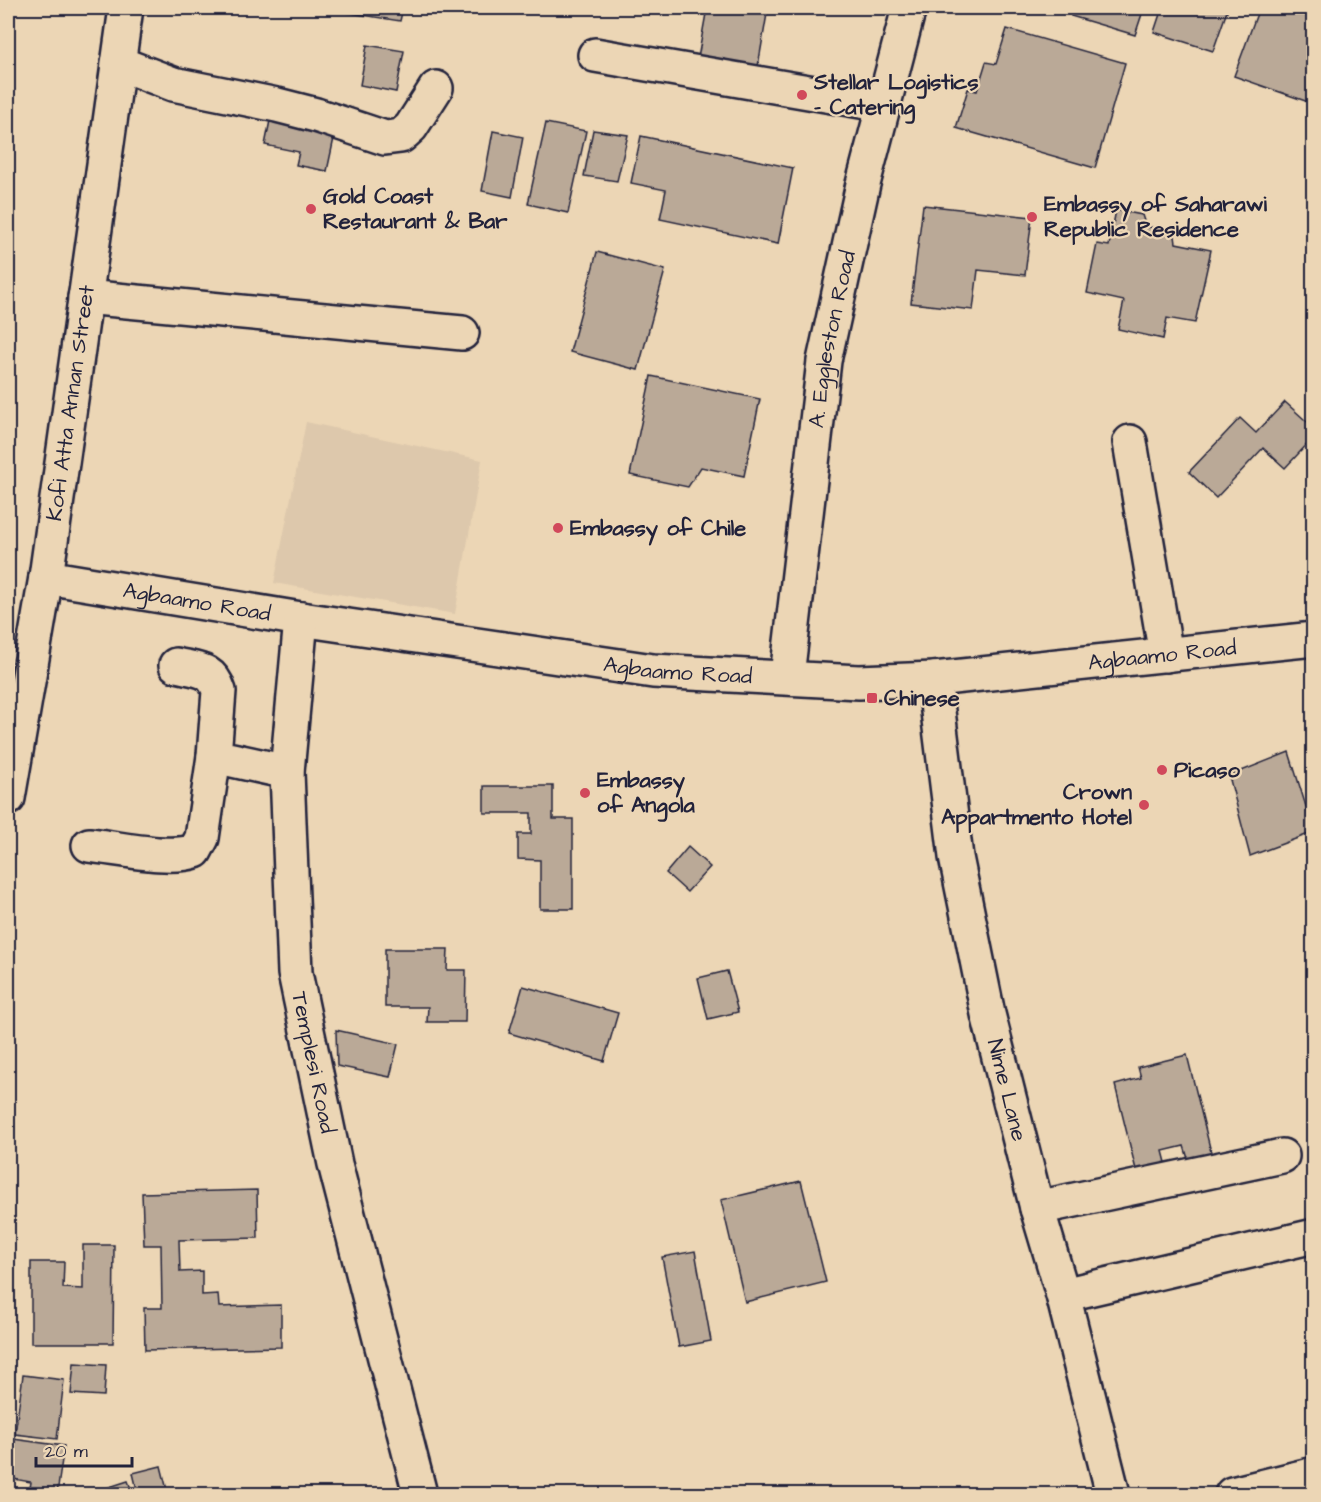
<svg xmlns="http://www.w3.org/2000/svg" width="1321" height="1502" font-family="'Architects Daughter',sans-serif">
<rect width="100%" height="100%" fill="#ecd6b5"/>
<filter id="ink" filterUnits="userSpaceOnUse"><feTurbulence type="fractalNoise" baseFrequency=".0167" numOctaves="2"/><feDisplacementMap in="SourceGraphic" scale="12" xChannelSelector="R" yChannelSelector="G"/><feConvolveMatrix kernelMatrix="1 2 1 2 8 2 1 2 1" color-interpolation-filters="sRGB"/></filter>
<g filter="url(#ink)">
<polygon fill="#ddc8ac" points="306,422 482,460 455,614 274,583"/>
<g fill="#baa997" stroke="#22223b" stroke-width="1.5">
<polygon points="344,8 403,8 400,21 343,12"/>
<polygon points="707,8 768,8 757,72 698,58"/>
<polygon points="1074,8 1144,8 1135,35 1071,16"/>
<polygon points="1162,8 1228,8 1213,51 1154,32"/>
<polygon points="1259,8 1304,8 1314,11 1314,104 1234,76"/>
<polygon points="1007,29 1125,63 1095,168 956,128 968,89 977,91 986,62 996,64"/>
<polygon points="367,45 404,51 396,92 360,85"/>
<polygon points="272,111 337,124 327,171 296,165 299,152 265,145"/>
<polygon points="546,123 586,131 568,213 528,204"/>
<polygon points="593,130 628,135 617,181 584,176"/>
<polygon points="493,131 523,137 512,197 482,191"/>
<polygon points="641,136 793,168 778,244 660,219 666,190 631,183"/>
<polygon points="923,205 1032,217 1025,275 978,270 973,310 911,303"/>
<polygon points="1116,210 1142,215 1146,227 1174,229 1176,243 1211,250 1195,323 1167,318 1163,339 1118,329 1124,301 1087,293 1097,244 1109,246"/>
<polygon points="597,252 665,270 638,370 570,352"/>
<polygon points="651,376 760,399 744,476 701,467 688,487 630,475"/>
<polygon points="1285,402 1314,428 1314,437 1285,468 1263,448 1216,498 1189,472 1240,418 1256,433"/>
<polygon points="1289,752 1314,832 1250,856 1229,776"/>
<polygon points="484,786 553,786 553,819 573,819 573,909 540,909 540,860 518,859 518,834 531,834 531,813 484,813"/>
<polygon points="688,847 710,867 687,892 666,873"/>
<polygon points="385,949 448,949 447,970 466,970 465,1022 427,1022 428,1007 385,1007"/>
<polygon points="727,971 738,1012 708,1019 698,978"/>
<polygon points="523,986 618,1013 604,1061 509,1033"/>
<polygon points="336,1030 398,1044 390,1077 337,1066"/>
<polygon points="1187,1055 1213,1160 1190,1165 1184,1146 1163,1151 1168,1170 1138,1178 1115,1085 1141,1078 1138,1067"/>
<polygon points="801,1181 826,1282 745,1302 721,1200"/>
<polygon points="257,1190 258,1238 179,1240 180,1272 202,1271 202,1295 218,1294 219,1307 281,1305 281,1347 145,1350 144,1308 162,1308 161,1245 144,1245 142,1193"/>
<polygon points="83,1245 114,1245 113,1343 31,1343 31,1262 64,1262 63,1288 83,1289"/>
<polygon points="695,1251 711,1341 679,1347 662,1257"/>
<polygon points="74,1363 106,1365 104,1396 71,1394"/>
<polygon points="23,1375 64,1380 57,1439 15,1434"/>
<polygon points="13,1439 64,1446 57,1494 29,1494 31,1482 8,1478"/>
<polygon points="161,1466 168,1494 138,1494 133,1473"/>
<polygon points="128,1481 133,1494 98,1494 97,1491"/>
</g>
<g fill="none" stroke-linecap="round" stroke-linejoin="round">
<g stroke="#22223b" stroke-width="38">
<g id="minor">
<polyline points="595,55 884,105"/>
<polyline points="118,63 173,84 277,105 316,115 385,138 401,136 411,127 436,88"/>
<polyline points="85,297 462,333"/>
<polyline points="1130,442 1166,655"/>
<path id="s1" d="M46,577L301,619L653,671L859,682L934,679L1314,639"/>
<path id="s2" d="M301,619L287,772L295,973L335,1164L420,1494"/>
<path d="M176,665C197,670 212,668 219,691L214,756L287,772"/>
<path id="s3" d="M787,676L824,361L863,184L909,8"/>
<path id="s4" d="M934,679L956,857L988,1014L1037,1208L1063,1295L1113,1494"/>
<path id="s5" d="M8,798L46,577L126,8"/>
<path d="M89,845C118,848 169,860 195,851L202,838L214,756"/>
<polyline points="1037,1208 1282,1156"/>
<polyline points="1063,1295 1314,1236"/>
<polyline points="1232,1494 1314,1474"/>
</g>
</g>
<use href="#minor" stroke="#ecd6b5" stroke-width="33"/>
</g>
</g>
<g fill="#d1495b" stroke="#ecd6b5" stroke-width="2">
<circle cx="802" cy="95" r="6"/>
<circle cx="311" cy="209" r="6"/>
<circle cx="1032" cy="217" r="6"/>
<circle cx="558" cy="528" r="6"/>
<rect x="866" y="692" width="12" height="12" rx="3"/>
<circle cx="1162" cy="770" r="6"/>
<circle cx="585" cy="793" r="6"/>
<circle cx="1144" cy="805" r="6"/>
</g>
<g text-anchor="middle" dominant-baseline="central" stroke-width="4.5" stroke-linejoin="round" paint-order="stroke">
<g font-size="22" font-weight="bold" fill="#22223b" stroke="#ecd6b5" text-anchor="start">
<text x="814" y="82">Stellar Logistics<tspan x="814" dy="25">- Catering</tspan></text>
<text x="323" y="196">Gold Coast<tspan x="323" dy="25">Restaurant &amp; Bar</tspan></text>
<text x="1044" y="204">Embassy of Saharawi<tspan x="1044" dy="25">Republic Residence</tspan></text>
<text x="570" y="528">Embassy of Chile</text>
<text x="884" y="698">Chinese</text>
<text x="1174" y="770">Picaso</text>
<text x="597" y="780">Embassy<tspan x="597" dy="25">of Angola</tspan></text>
<text x="1132" y="792" text-anchor="end">Crown<tspan x="1132" dy="25">Appartmento Hotel</tspan></text>
</g>
<g font-size="22" fill="#22223b" stroke="#ecd6b5">
<text stroke="none"><textPath href="#s3" startOffset="340">A. Eggleston Road</textPath></text>
<text stroke="none"><textPath href="#s5" startOffset="400">Kofi Atta Annan Street</textPath></text>
<text stroke="none"><textPath href="#s1" startOffset="153">Agbaamo Road</textPath></text>
<text stroke="none"><textPath href="#s1" startOffset="1125">Agbaamo Road</textPath></text>
<text stroke="none"><textPath href="#s1" startOffset="639">Agbaamo Road</textPath></text>
<text stroke="none"><textPath href="#s2" startOffset="446">Templesi Road</textPath></text>
<text stroke="none"><textPath href="#s4" startOffset="418">Nime Lane</textPath></text>
</g>
</g>
<rect width="1321" height="1502" fill="none" stroke="#ecd6b5" stroke-width="30"/>
<rect x="15" y="15" width="1291" height="1472" fill="none" stroke="#22223b" stroke-width="2" filter="url(#ink)"/>
<path d="M36 1457v9h96v-9" fill="none" stroke="#22223b" stroke-width="3"/>
<text x="45" y="1457" font-size="18" fill="#22223b" stroke="#ecd6b5" stroke-width="4.5" paint-order="stroke">20 m</text>
</svg>
